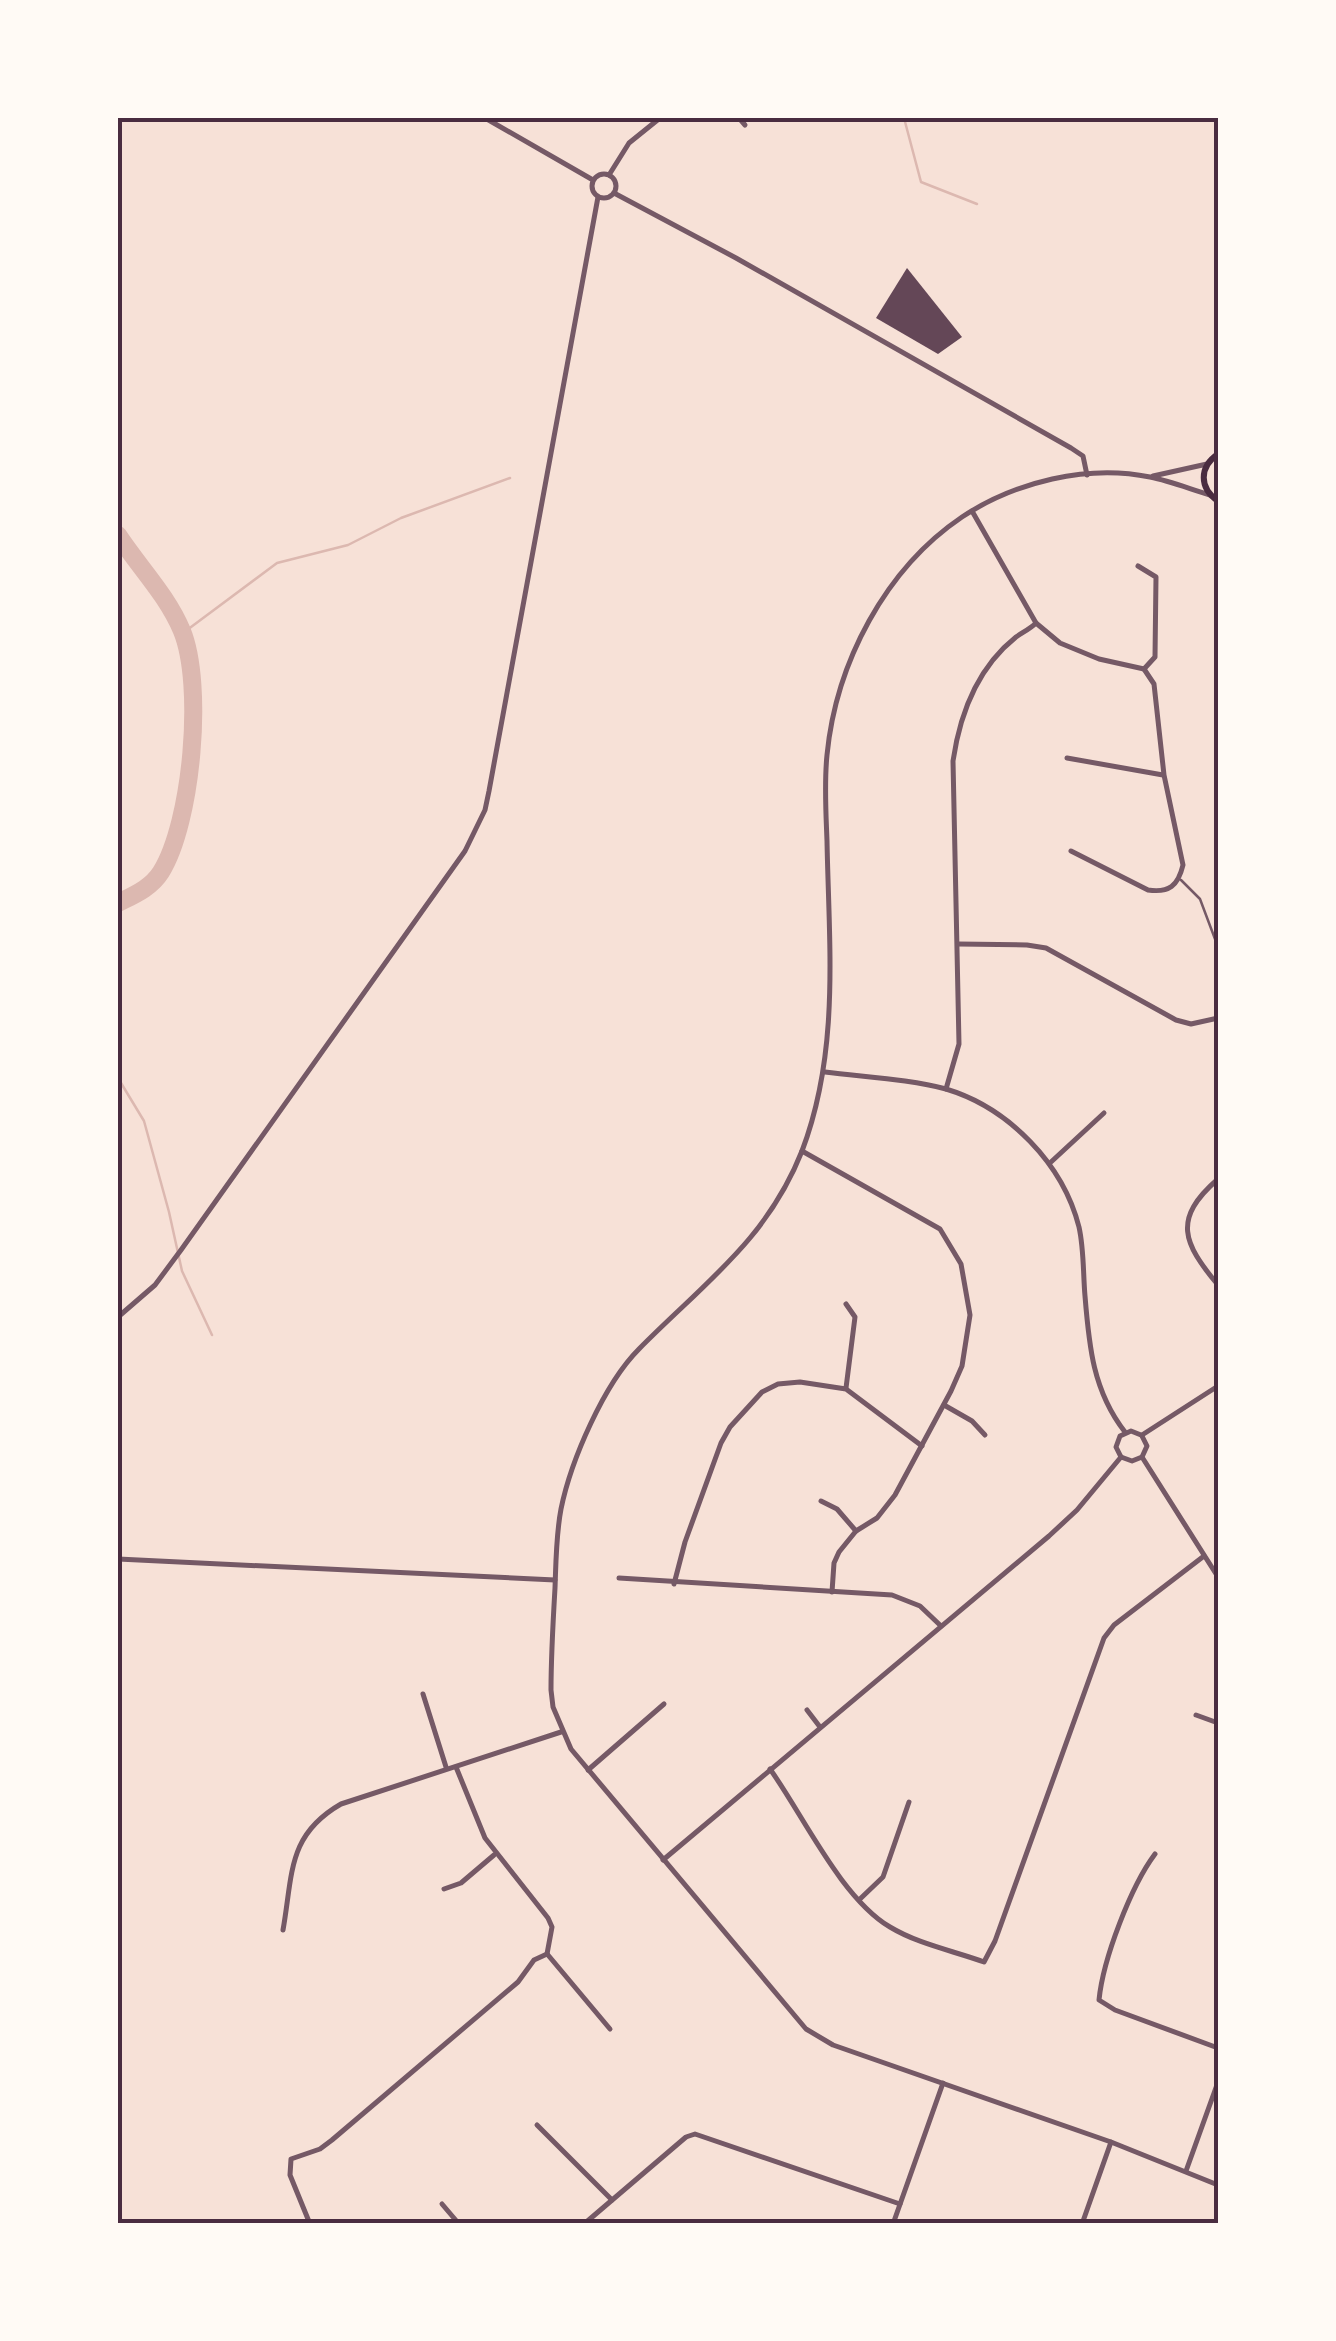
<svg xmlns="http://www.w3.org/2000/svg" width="1336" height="2341" font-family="'IBM Plex Sans',sans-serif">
<rect width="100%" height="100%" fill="#f7e1d7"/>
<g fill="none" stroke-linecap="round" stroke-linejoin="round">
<g stroke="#dcb8b0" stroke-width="2.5">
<polyline points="904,118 921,182 977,204"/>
<polyline points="183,633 277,563 348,545 401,518 510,478"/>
<polyline points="118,1078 144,1121 169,1212 182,1271 212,1335"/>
</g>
<path stroke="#dcb8b0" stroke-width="18" d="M118,535C139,567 167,595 182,631C204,685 192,822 161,872C151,888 134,895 118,903"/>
</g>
<polygon fill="#644757" points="907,268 962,337 938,354 876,318"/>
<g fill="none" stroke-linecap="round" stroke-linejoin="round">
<polyline stroke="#755966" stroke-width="2.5" points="1181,880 1200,899 1218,947"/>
<g stroke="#755966" stroke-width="5">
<polyline points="485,118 593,180"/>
<polyline points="739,118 745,125"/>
<circle cx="604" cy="186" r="12"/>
<polyline points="609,175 629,143 660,118"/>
<polyline points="614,193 736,258 1071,448 1083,456 1087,475"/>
<polyline points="972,511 1036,623 1060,643 1099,659 1144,669"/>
<polyline points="1138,566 1156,577 1155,657 1144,669"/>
<polyline points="1067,758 1163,775"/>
<path d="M1071,851L1148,890C1169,893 1178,886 1183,865L1164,775L1154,684L1144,669"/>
<polyline points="958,944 1027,945 1046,948 1176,1020 1191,1024 1218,1018"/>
<path d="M825,1072C863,1077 910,1079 946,1089C1009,1108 1063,1164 1079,1227C1084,1249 1083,1273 1085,1296C1089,1346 1093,1391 1125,1432"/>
<path d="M946,1089L959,1044L953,761C960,713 977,668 1016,637C1023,632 1030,629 1036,623"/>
<polyline points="802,1151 940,1229 961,1264 970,1315 962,1366 951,1391 895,1495 877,1518 856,1531 839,1552 834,1563 832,1592"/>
<polyline points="1051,1162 1104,1113"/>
<path d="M1218,1179C1172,1219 1183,1243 1218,1285"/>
<polyline points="118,1317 155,1285 181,1250 465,851 485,810 489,791 598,197"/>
<polyline points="846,1388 855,1317 846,1304"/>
<polyline points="944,1405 972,1421 985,1435"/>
<polyline points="1142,1457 1218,1577"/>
<polyline points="821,1501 837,1509 856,1531"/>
<polyline points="619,1578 892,1595 920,1606 941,1626"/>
<polyline points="674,1584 685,1542 721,1443 730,1427 762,1392 778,1384 800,1382 846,1389 922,1446"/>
<polyline points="423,1694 446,1767"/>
<polyline points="807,1710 820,1727"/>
<polyline points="1196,1715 1218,1723"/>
<polyline points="456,1767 485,1838 548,1918 552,1927 547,1954"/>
<path d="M770,1769C803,1815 841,1898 890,1927C918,1944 954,1951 984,1962L995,1941L1104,1638L1114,1625L1204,1556"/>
<polyline points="588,1770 664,1704"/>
<path d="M1155,1854C1131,1886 1103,1959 1099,2000L1115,2010L1218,2048"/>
<polyline points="444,1889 461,1883 494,1855"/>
<polyline points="860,1899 883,1877 909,1802"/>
<path d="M283,1930C293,1874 287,1835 341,1804L561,1732"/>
<polyline points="548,1955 610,2029"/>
<polyline points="537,2125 612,2200"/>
<polyline points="1186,2171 1218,2082"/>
<polyline points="442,2204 459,2224"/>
<polyline points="310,2224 290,2175 291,2159 320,2149 332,2140 518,1982 534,1960 547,1954"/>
<polyline points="584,2224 686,2137 695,2134 900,2204"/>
<polyline points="893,2224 943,2083"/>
<polyline points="1082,2224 1111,2142"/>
</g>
<g stroke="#755966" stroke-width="5">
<polyline points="1153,476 1207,464"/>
<path d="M1210,495C1190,489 1170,481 1150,477C1087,464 1015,482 962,517C885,569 836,663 827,755C824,784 826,813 827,841C829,947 840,1051 802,1151C767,1240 703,1284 639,1349C604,1384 571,1460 561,1509C556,1535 556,1562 555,1588C553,1622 551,1656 551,1690L553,1707L571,1749L806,2029L833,2045L1111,2142L1218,2185"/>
<polyline points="1142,1435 1218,1386"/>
<polyline points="1121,1457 1116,1447 1120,1436 1131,1431 1141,1435"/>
<polyline points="1121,1457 1132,1461 1142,1457 1147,1446 1142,1436"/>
<polyline points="118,1559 555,1580"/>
<polyline points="663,1860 1049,1536 1077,1510 1121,1457"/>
</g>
<path stroke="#4a2c40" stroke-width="6" d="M1218,454C1199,467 1199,488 1218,501"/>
</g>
<rect width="1336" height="2341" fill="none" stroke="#fffaf5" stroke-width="240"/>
<rect x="120" y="120" width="1096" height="2101" fill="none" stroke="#4a2c40" stroke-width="4"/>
</svg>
